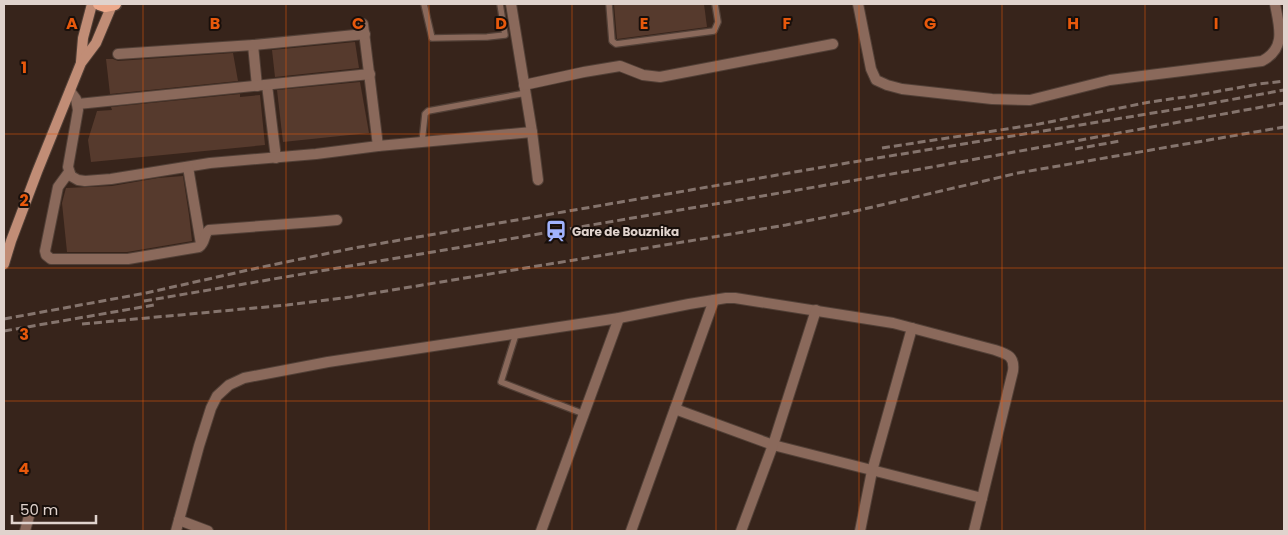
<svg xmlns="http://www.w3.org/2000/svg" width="1288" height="535" font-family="Poppins,sans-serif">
<rect width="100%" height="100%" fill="#37241b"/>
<g fill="#563a2d">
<polygon points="614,4 704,4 707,27 617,39"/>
<polygon points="355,42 359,68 275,77 272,50"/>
<polygon points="233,53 238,81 110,94 106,59 113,59 118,61"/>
<polygon points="360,82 369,133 283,142 277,90"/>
<polygon points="240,94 240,97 260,95 265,145 91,162 88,140 97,111 112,110 111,107"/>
<polygon points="183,176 189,215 192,241 127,252 67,252 62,203 66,188 112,186 158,178"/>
</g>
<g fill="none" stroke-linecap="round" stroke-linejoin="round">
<g stroke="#524037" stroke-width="8">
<g id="lane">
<polyline points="424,4 432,38 487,37 505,35 500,4"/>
<polyline points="609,4 612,41 616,44 714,31 718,22 715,4"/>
<polyline points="422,142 425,114 428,111 526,93"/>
<polyline points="516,334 501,382 584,414"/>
</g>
</g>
<g stroke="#524037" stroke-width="12">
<g id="street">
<polyline points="511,4 532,132 538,180"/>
<path d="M858,4L871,69L876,80L887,85L902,89L992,99L1030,100L1110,80L1262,61C1287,48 1279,26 1275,4"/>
<polyline points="363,24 378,146"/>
<polyline points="253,45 257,86"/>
<polyline points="118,54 253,45 365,34"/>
<polyline points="267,85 276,158"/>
<polyline points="524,85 584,72 620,66 643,75 660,77 833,44"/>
<polyline points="70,91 76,99 78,110 68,167 71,176 78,180 85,181 111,179 210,163 316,154 378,146 532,132"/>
<polyline points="78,104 370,74"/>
<polyline points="188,167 201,244"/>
<path d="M69,172L58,187L45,251L46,255L51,259H128L199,247C206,242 203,235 209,230L315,222L337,220"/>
<polyline points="675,409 773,445 982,498"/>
<polyline points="179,520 208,531"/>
<polyline points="25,531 29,516"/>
<path d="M176,531L199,446L211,408L217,396L229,385L244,378L328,362L619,318L689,304L726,298H735L893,323L995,350C1007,354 1015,356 1013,371L974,531"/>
<polyline points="541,531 619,318"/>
<polyline points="631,531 714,300"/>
<polyline points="741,531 773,445 816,310"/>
<polyline points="860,531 872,471 912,328"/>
</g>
</g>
<g stroke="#524037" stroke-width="12">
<g id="secondary">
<polyline points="81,62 83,38 92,4"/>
<polyline points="4,264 11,241 37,172 81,63 96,43 112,5"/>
</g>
</g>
<g stroke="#524037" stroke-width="15">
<polyline id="primary" points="99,4 105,6 115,4"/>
</g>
<use href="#lane" stroke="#8a695b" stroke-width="5.5"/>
<use href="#street" stroke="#8a695b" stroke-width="10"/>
<use href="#secondary" stroke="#c18d76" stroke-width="10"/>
<use href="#primary" stroke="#eca98b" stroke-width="12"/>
<g stroke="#85746d" stroke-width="3" stroke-dasharray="8 4" stroke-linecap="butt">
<polyline points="882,148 1039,124 1150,102 1192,96 1259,84 1284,81"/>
<polyline points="1075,149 1120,141"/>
<polyline points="144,301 921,169 1284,103"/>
<polyline points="4,319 146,293 262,267 354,248 847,163 1196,106 1284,90"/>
<polyline points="82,324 287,305 350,297 786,225 847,213 1018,173 1284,127"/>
<polyline points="4,331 154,305"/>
</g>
</g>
<path fill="none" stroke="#e8590c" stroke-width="1" stroke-opacity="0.55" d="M143,4V531M286,4V531M429,4V531M572,4V531M716,4V531M859,4V531M1002,4V531M1145,4V531M4,134H1284M4,268H1284M4,401H1284"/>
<defs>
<g id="station-bare" transform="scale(1.725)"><path d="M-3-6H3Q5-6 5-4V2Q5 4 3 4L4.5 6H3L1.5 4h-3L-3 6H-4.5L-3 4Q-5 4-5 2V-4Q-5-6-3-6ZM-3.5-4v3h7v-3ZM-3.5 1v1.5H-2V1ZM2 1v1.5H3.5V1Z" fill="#a1b3fd" stroke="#180f0b" stroke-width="2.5" paint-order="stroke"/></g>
</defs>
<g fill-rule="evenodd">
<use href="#station-bare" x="556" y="231"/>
</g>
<g text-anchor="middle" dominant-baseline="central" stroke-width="4" stroke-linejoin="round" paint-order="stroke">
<g font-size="12" font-weight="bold" fill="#e0d3cd" stroke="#180f0b" text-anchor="start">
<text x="572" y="231">Gare de Bouznika</text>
</g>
</g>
<g font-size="16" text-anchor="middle" font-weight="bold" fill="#e8590c" stroke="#180f0b" stroke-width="4" stroke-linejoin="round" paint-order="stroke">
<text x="72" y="29">A</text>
<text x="215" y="29">B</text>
<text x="358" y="29">C</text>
<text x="501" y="29">D</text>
<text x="644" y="29">E</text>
<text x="787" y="29">F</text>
<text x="930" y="29">G</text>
<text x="1073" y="29">H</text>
<text x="1216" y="29">I</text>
<text x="24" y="73">1</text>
<text x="24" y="206">2</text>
<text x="24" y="340">3</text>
<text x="24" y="474">4</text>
</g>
<rect width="1288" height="535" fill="none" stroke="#e0d3cd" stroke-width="10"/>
<path d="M12 515v8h84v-8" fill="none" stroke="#e0d3cd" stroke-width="2.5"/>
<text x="20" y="515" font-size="15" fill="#e0d3cd" stroke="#180f0b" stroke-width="4" paint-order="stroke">50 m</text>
</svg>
